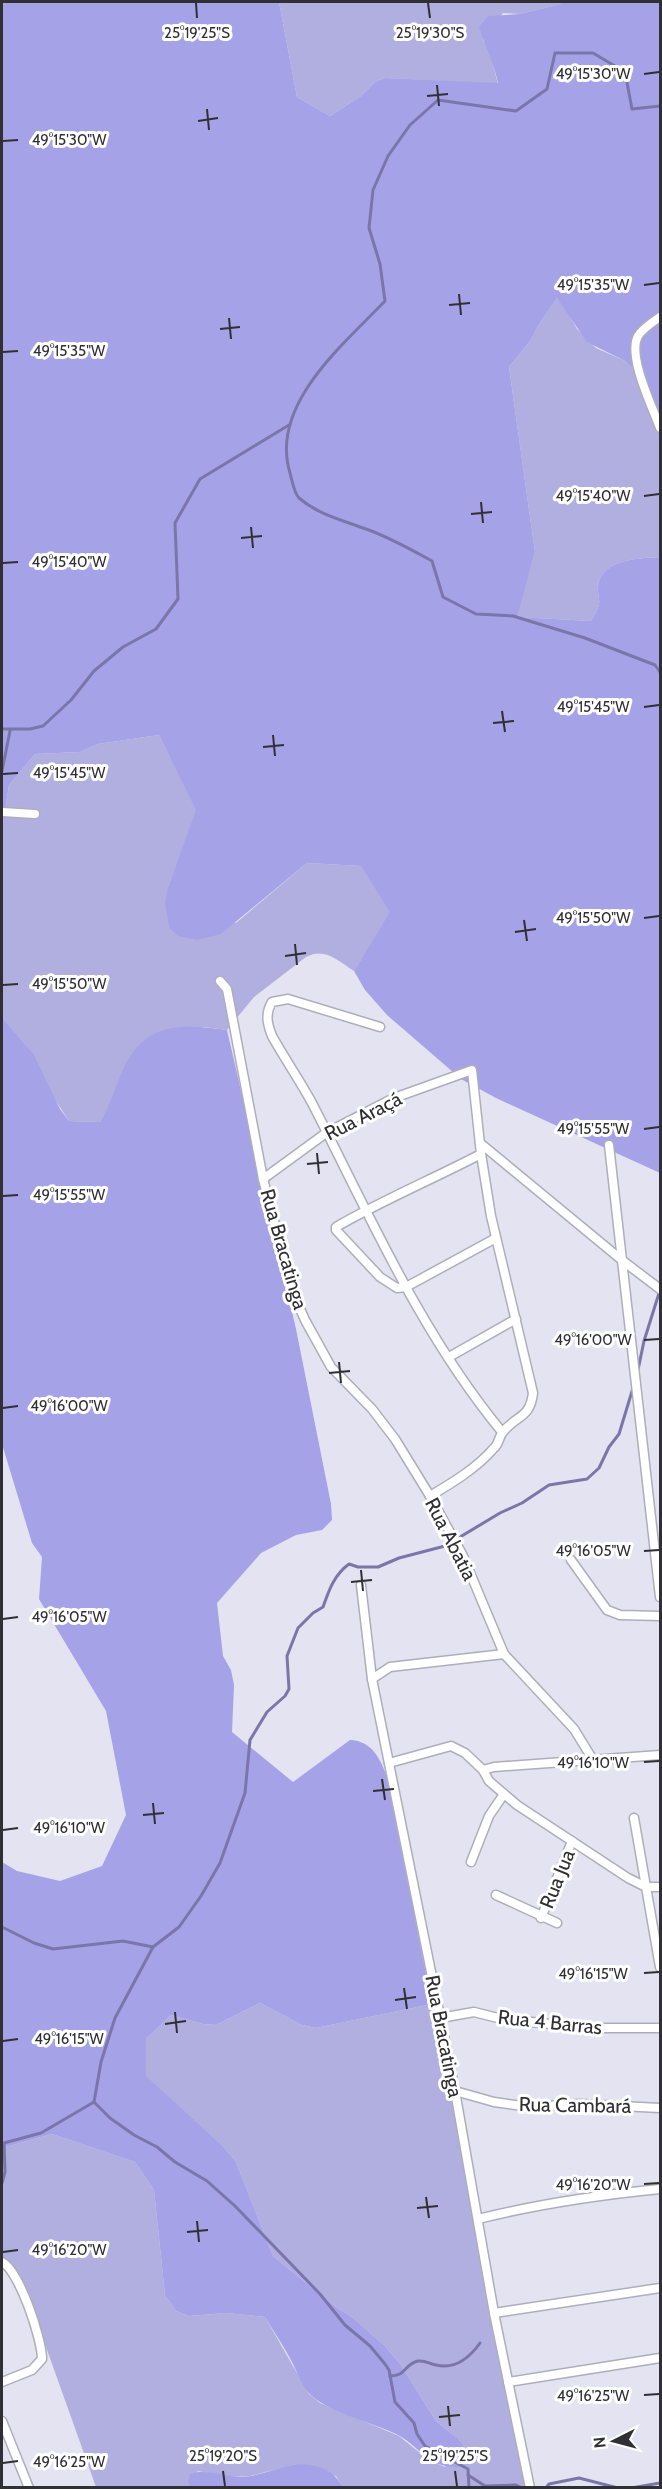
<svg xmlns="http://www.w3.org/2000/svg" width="662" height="2489" font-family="Cabin,sans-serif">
<rect width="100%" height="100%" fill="#e3e3f1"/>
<g fill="#b1afe0">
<polygon points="279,2 562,2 562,4 520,14 503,13 483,40 488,46 498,84 385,78 375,82 361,96 330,116 297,97"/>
<path d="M557,298L563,303L577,329L596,348L625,361L636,371L660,414V557C640,558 601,559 598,586C597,592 600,598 599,604C598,610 593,616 591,621L516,617L535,552L509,367L531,340L538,326Z"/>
<path d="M159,735L197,810L168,887L236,923L307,863L362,866L391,912L354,971C337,960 325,947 306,957L254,997L227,1030L204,1027L124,1068L112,1102L100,1122L69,1121L2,1018V830L9,785L35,754L80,752L98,744Z"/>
<polygon points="260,2003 302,2025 316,2028 432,2004 530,2487 343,2487 336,2476 297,2464 250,2476 228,2477 198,2471 188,2483 192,2487 96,2487 31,2305 2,2262 2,2148 52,2134 135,2162 154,2190 165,2295 176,2311 189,2316 226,2313 265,2317 309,2394 320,2403 399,2436 430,2461 445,2467 456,2437 436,2421 401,2365 385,2346 353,2318 336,2307 273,2256 236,2162 223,2146 146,2077 146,2039 171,2015 203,2024 216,2025"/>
</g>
<g fill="#a6a2e8">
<path d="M2,2H279L297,97L330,116L361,96L375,82L385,78L498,83C494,64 485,46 479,27L488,16L520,14L561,4L562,2H660V414L636,371L625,361L587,342L557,298L538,326L531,340L509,367L535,552L517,617L591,621C593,616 598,610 599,604C600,598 597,592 598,586C601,559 640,558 660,557V1173L496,1098L461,1079L387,1015L365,990L354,971L390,912L361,866L307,863L221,934L197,940L178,936L169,927L165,903L168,887L196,810L159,735L98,744L80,752L35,754L9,785L2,830Z"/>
<path d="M2,1018L34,1055L60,1109L69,1121L100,1122C111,1104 116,1085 124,1067C146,1021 184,1024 227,1030L296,1329L331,1504L332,1520L322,1530L296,1535L261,1553L217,1603L223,1656L231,1670L234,1685L232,1732L293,1782L350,1740C372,1741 380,1758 387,1777L432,2004L316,2028L302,2025L260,2003L216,2025L203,2024L171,2015L146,2039V2076L223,2146L236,2162L273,2256L336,2307L353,2318L385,2346L401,2365L436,2421L456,2437L465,2448L468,2459L461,2467C425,2468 425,2450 398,2435C375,2423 323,2411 308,2392C301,2384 298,2374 293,2364C285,2348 274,2332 265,2317L226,2313L189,2316L176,2311L165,2295L154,2190L135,2162L52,2134L2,2148V1862L17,1871L60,1881L102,1866L126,1815L106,1711L39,1599L42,1557L32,1543L2,1444Z"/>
<path d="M297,2464C318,2465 332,2468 343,2487L192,2488L188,2483L190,2474C208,2467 230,2480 251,2476C266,2473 281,2467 297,2464Z"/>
</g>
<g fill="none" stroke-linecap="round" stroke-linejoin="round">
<g stroke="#7a76a9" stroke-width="3">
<path d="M660,106L632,109L625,72L593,53H555L547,89L516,111L438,100L410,125L388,156L373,190L369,228L380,264L385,301C344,344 269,405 290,473C292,480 294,493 299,498C319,515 342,520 366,529C389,537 410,549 432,561L443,597L476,614L513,616L585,638L655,665L660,672"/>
<polyline points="2,729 30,729 43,726 71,700 94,671 123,647 156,629 178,599 175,523 200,479 289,425"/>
<polyline points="2,771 10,731"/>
<polyline points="638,1370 644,1341 660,1290"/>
<polyline points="2,1927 34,1943 53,1949 123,1941 153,1947"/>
<polyline points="94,2102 110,2118 134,2135 157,2147 175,2162 207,2181 235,2206 320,2294 345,2325 370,2346 385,2364 389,2370 395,2402 414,2423 417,2434 425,2446 468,2469 469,2488"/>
<path d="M2,2183L5,2172L4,2143L41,2133L94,2102L101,2062L115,2018L153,1947L179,1927L201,1896L220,1863L245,1793L250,1740L267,1712L285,1696L289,1689L287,1656L298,1628L313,1613L323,1607C329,1590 334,1575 349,1564L358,1567H378L399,1558L445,1546L500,1513L522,1503L549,1485L587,1479L599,1468L609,1447L619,1434L633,1388"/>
<path d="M390,2376C407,2376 404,2364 418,2361C426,2360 429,2364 436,2365C456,2370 470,2357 480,2343"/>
<polyline points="468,2475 485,2486 516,2485 522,2488"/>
<polyline points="546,2488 549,2484 579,2478 618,2488"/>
<polyline points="631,2488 660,2483"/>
</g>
<g stroke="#aeaebb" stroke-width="11">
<g id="street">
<path d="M660,317C653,322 643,328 638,336C627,356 653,408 660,428"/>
<polyline points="2,812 35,814"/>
<polyline points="220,981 227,989 263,1179 293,1293 305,1320 331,1367 372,1409 395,1439 430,1496 463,1556 504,1654 574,1729 593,1760"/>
<path d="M380,1027L288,999L272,1002C265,1014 267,1023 272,1036C285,1059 300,1081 312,1103C370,1216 421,1334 502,1432"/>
<polyline points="480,1143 623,1261 660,1289"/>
<polyline points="609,1145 660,1597"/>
<path d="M481,1154C433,1179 383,1200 336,1227V1230L380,1277L397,1288L406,1287L496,1238"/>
<path d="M263,1179L326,1133L394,1098L472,1070L481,1154L491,1216L533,1393C530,1419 516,1415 503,1432C499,1436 499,1444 494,1448C477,1468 452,1483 430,1496"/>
<polyline points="449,1357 516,1319"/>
<polyline points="571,1560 607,1610 620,1615 660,1616"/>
<polyline points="361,1585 372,1679 455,2091 494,2313 530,2488"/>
<polyline points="372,1679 390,1667 504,1654"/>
<polyline points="389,1763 451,1746 465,1753 483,1770 489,1781 517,1805 628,1878 646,1887 660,1887"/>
<polyline points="483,1770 494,1767 660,1755"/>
<polyline points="634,1818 660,1967"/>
<polyline points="471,1862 489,1816 504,1794"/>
<polyline points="496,1895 557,1923"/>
<polyline points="541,1918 572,1841"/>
<polyline points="440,2018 474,2012 502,2019 590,2028 660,2028"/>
<polyline points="455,2091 494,2102 529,2107 580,2104 660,2108"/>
<path d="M478,2219C538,2204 599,2195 660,2189"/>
<path d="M2,2262C19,2270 42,2339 42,2359L32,2370L2,2382"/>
<polyline points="494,2313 660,2288"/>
<polyline points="508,2382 660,2358"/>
<polyline points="2,2421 29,2488"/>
</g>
</g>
<use href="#street" stroke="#fff" stroke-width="8"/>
</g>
<path fill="none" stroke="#2f2f34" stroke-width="2" d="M196,3L197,18M428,3L430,18M644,74L659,72M437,85L439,106M427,96L448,94M207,109L209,130M198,121L218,118M3,141L18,140M644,285L659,283M459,294L461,315M449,305L470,303M229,318L231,339M220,329L240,327M3,352L18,351M644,496L659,494M481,502L483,523M471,514L492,512M251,527L253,548M241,538L262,536M3,563L18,562M644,707L659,705M502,711L505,732M493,723L514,721M273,735L275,756M263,747L284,745M3,774L18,773M644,918L659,916M524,920L527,941M515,932L536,929M295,944L297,965M285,956L306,953M3,985L18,984M644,1129L659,1127M317,1153L319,1174M307,1164L328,1162M3,1196L18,1195M644,1340L659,1339M339,1362L341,1383M329,1373L350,1371M3,1408L18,1406M644,1551L659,1550M361,1570L363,1591M351,1582L372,1580M3,1619L18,1617M644,1762L659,1761M382,1779L385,1800M373,1791L394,1789M153,1803L155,1824M143,1815L164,1813M3,1830L18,1828M644,1973L659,1972M404,1988L407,2009M395,2000L416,1997M175,2012L177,2033M165,2024L186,2021M3,2041L18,2039M644,2184L659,2183M426,2197L429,2218M417,2208L438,2206M197,2221L199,2242M187,2232L208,2230M3,2252L18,2250M644,2395L659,2394M448,2406L450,2426M439,2417L460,2415M3,2463L18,2461M223,2471L225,2486M455,2471L457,2486"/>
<g text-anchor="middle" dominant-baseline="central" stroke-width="6" stroke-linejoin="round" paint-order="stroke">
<g font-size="20" fill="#2f2f34" stroke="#fff">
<text transform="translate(363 1116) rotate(-27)">Rua Araçá</text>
<text transform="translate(284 1249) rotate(74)">Rua Bracatinga</text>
<text transform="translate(451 1539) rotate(63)">Rua Abatia</text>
<text transform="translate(557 1879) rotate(-68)">Rua Jua</text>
<text transform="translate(550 2022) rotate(6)">Rua 4 Barras</text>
<text transform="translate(444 2036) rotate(79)">Rua Bracatinga</text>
<text transform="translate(575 2105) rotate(1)">Rua Cambará</text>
</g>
</g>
<g font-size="15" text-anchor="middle" fill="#2f2f34" stroke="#fff" stroke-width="6" stroke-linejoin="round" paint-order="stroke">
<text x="197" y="38">25°19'25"S</text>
<text x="430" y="38">25°19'30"S</text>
<text x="593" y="79">49°15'30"W</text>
<text x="69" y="145">49°15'30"W</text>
<text x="593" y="290">49°15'35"W</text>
<text x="69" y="356">49°15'35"W</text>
<text x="593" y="501">49°15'40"W</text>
<text x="69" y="567">49°15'40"W</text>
<text x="593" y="712">49°15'45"W</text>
<text x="69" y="778">49°15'45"W</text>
<text x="593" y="923">49°15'50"W</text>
<text x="69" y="989">49°15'50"W</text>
<text x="593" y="1134">49°15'55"W</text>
<text x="69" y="1200">49°15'55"W</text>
<text x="593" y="1345">49°16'00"W</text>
<text x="69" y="1411">49°16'00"W</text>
<text x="593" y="1556">49°16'05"W</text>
<text x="69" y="1622">49°16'05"W</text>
<text x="593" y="1768">49°16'10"W</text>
<text x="69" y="1833">49°16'10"W</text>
<text x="593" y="1979">49°16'15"W</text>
<text x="69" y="2044">49°16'15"W</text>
<text x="593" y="2190">49°16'20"W</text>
<text x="69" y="2255">49°16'20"W</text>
<text x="593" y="2401">49°16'25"W</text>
<text x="223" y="2461">25°19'20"S</text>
<text x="455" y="2461">25°19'25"S</text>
<text x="69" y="2467">49°16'25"W</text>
</g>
<rect width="662" height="2489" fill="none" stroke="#2f2f34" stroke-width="6"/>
<g transform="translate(614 2441) rotate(264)" stroke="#ffffff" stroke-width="4.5" paint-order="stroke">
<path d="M0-4.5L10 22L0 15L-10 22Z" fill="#2f2f34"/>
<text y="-9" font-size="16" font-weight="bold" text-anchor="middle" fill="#2f2f34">N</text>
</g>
</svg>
